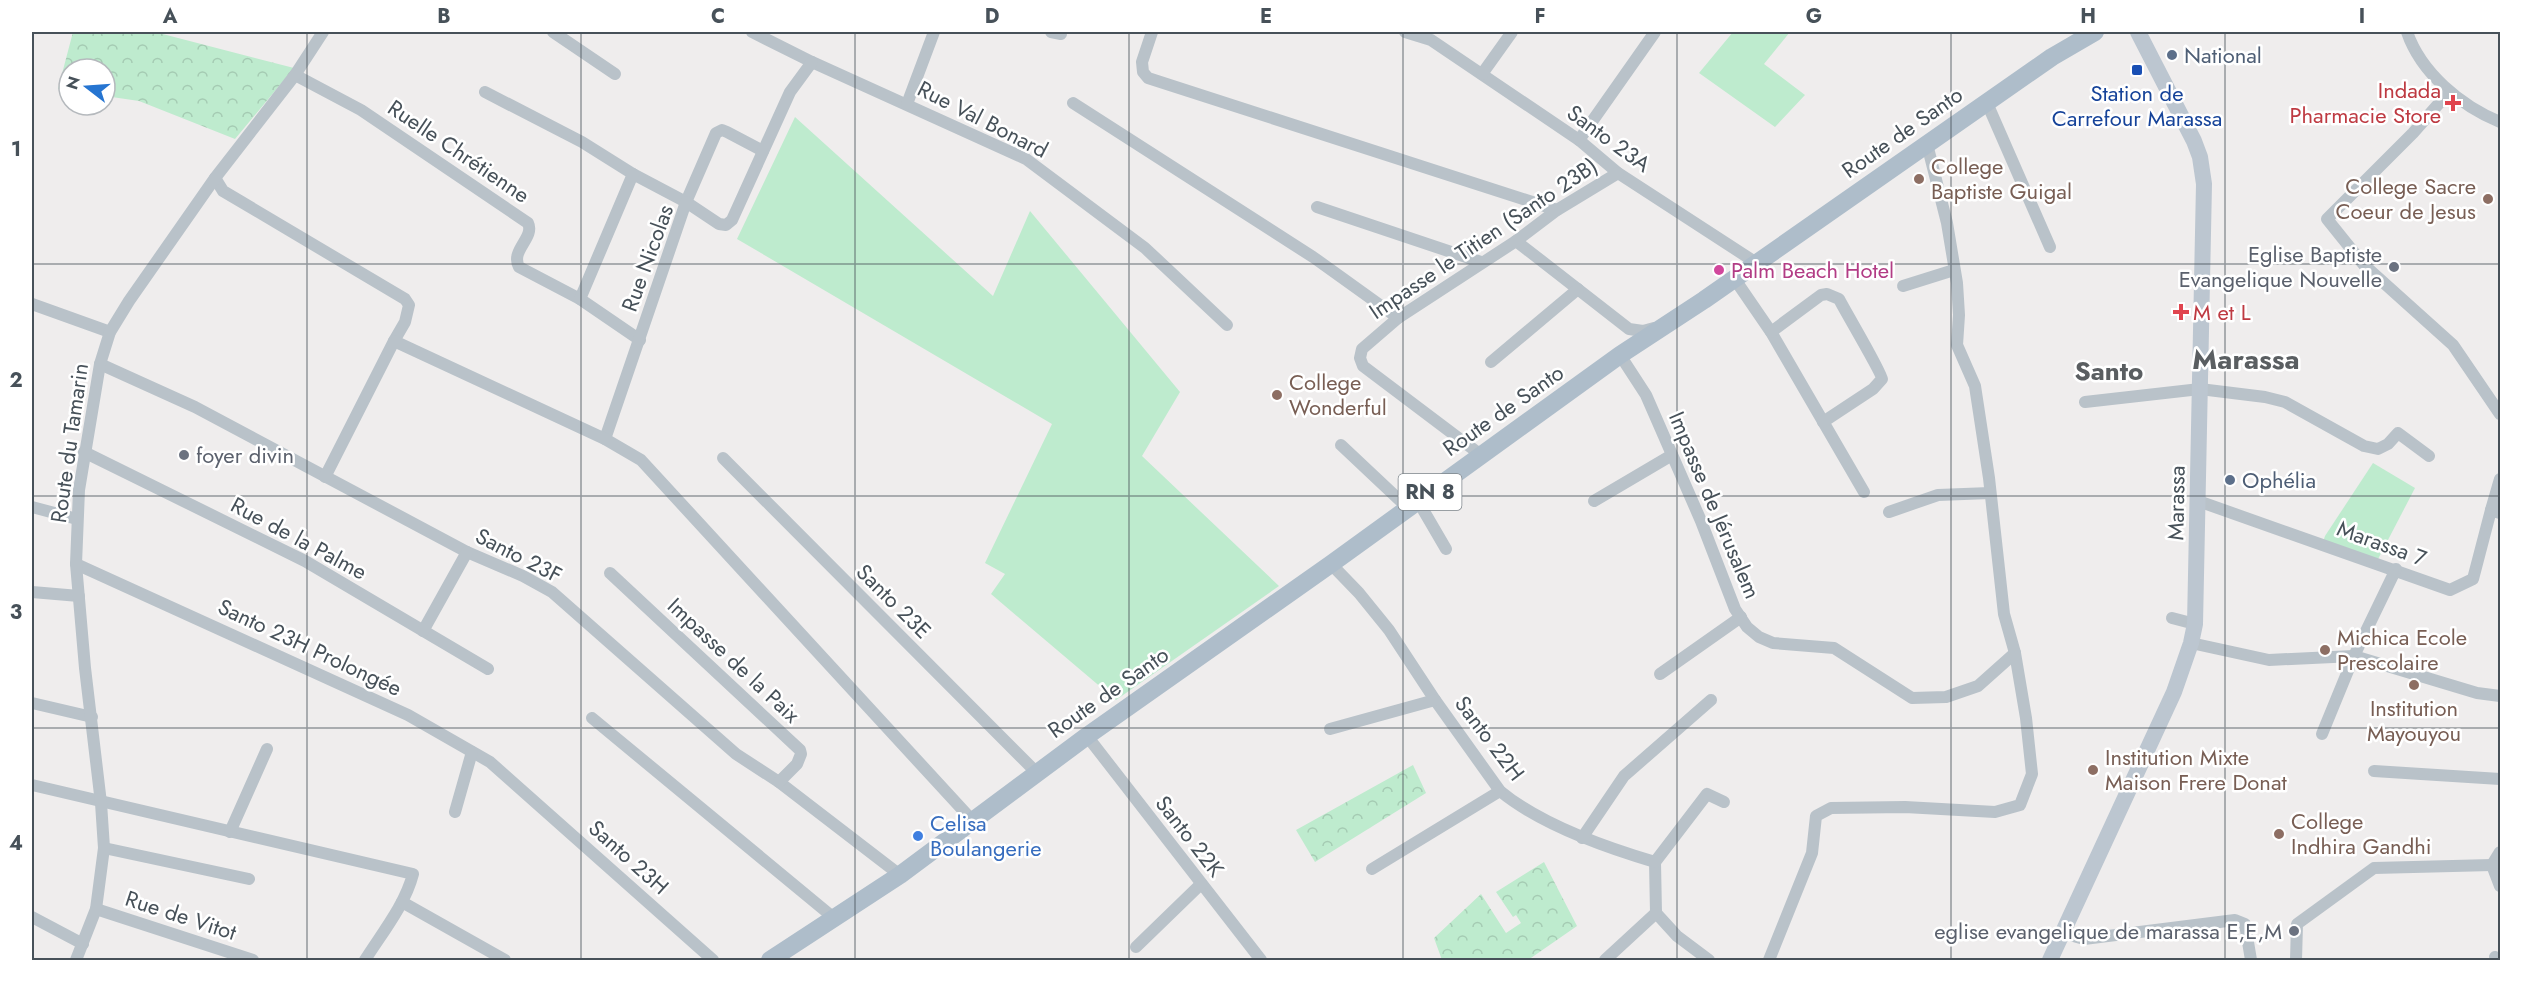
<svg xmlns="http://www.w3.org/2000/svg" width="2532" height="992" font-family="Jost,sans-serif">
<defs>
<pattern id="forest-crowns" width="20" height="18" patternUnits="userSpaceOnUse" patternTransform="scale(1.5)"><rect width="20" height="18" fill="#beebce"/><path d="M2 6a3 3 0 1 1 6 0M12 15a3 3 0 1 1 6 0" fill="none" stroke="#a5cbb3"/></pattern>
</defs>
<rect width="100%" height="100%" fill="#efeded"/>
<g fill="#beebce">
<polygon points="1733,32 1790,32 1764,64 1805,95 1775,127 1699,73"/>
<polygon points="795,117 993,296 1030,211 1180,392 1142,456 1279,586 1116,700 991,594 1005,574 985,563 1052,424 737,239"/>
<polygon points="2373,463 2415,488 2376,563 2323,542 2325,536"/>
</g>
<g fill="url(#forest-crowns)">
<polygon points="73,32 155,32 294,68 235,139 139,101 105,96 105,69 69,69 69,91 58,89"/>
<polygon points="1413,765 1426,793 1315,862 1296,830"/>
<polygon points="1544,862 1577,926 1528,960 1442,960 1434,938 1481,894 1506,933 1521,923 1516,915 1513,917 1496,892"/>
</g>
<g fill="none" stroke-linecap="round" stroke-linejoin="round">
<g stroke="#b9c2c9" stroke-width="12">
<polyline points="553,32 615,74"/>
<polyline points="752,32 812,62 1026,159 1145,248 1227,325"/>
<polyline points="1051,32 1061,34"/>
<polyline points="1152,32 1142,62 1143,72 1148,78 1557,210"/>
<polyline points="1405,32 1431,40 1579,140 1618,173 1755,262"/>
<path d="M2407,32C2421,73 2461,106 2500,122"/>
<polyline points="1482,74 1512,32"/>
<path d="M295,75L361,110L528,223C535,238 510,250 519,267L580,299L640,340"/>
<polyline points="485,92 582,142 633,174 686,202 716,133 722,130 727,132 763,151"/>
<polyline points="2449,92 2413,133 2327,219 2364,265 2453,345 2500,414"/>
<polyline points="1073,103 1313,257 1398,318"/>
<polyline points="1987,103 2050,247"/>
<polyline points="907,104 934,32"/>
<polyline points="1579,140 1655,32"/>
<polyline points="215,178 223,191 405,299 409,305 405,322 394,341"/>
<polyline points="1317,207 1481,262"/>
<polyline points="1516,241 1629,329 1643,331 1654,328"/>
<polyline points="1734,278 1771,332 1864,492"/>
<polyline points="1903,286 1954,270"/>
<polyline points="580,299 633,174"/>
<polyline points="32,304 110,332"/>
<path d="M1771,332L1821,295L1827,294L1839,299C1845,311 1882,373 1882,379L1873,389L1823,422"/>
<polyline points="1620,355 1646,395 1701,521 1735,609 1747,627 1759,637 1773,643 1834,648 1912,698 1946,697 1978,686 2015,653"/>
<polyline points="1491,362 1578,289"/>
<polyline points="100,364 195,407 467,552 523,576 552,592 736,754 779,782 900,875"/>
<polyline points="2085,402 2200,389 2265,397 2285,402 2364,446 2378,449 2388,444 2398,433 2429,456"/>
<polyline points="605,439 686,202 719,224 726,225 732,220 790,92 812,62"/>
<polyline points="1341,445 1408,508"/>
<polyline points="84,452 305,561 488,669"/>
<polyline points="1481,455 1363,366 1360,358 1362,349 1398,318 1516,241 1557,210 1618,173"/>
<polyline points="723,458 1036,772"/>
<polyline points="325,477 394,341 605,439 641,460 972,820"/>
<polyline points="1418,501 1446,549"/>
<polyline points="1594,501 1672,455"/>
<polyline points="2198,501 2450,590 2473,579 2491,510 2500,513"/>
<polyline points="32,507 77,519"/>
<polyline points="2491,510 2500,479"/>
<polyline points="1889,512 1938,495 1990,493"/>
<polyline points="76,564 408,715 490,762 713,960"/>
<path d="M1331,564L1359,593L1389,630L1435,700L1500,791C1541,825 1604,847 1655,862L1656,913"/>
<polyline points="610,573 800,750 801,754 797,764 779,782"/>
<polyline points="32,592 79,596"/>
<polyline points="2172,618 2195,624"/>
<polyline points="423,631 467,552"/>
<polyline points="2191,643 2269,660 2354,656 2477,693 2500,696"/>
<polyline points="1660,674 1741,617"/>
<polyline points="32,703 92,717"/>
<polyline points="592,718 834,918"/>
<polyline points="1330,729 1435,700"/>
<polyline points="2322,734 2354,656 2396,569"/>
<polyline points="1087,736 1261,960"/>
<polyline points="2374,771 2500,779"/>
<path d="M32,785L413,874C405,905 382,933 365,960"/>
<polyline points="455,812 472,752"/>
<polyline points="230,832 267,749"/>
<polyline points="1582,838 1624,776 1711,700"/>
<polyline points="104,848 249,879"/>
<polyline points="1655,862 1707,794 1724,802"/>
<polyline points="2492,865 2500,886"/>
<polyline points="2492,865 2500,852"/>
<polyline points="1372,869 1500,791"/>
<polyline points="402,902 505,960"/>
<polyline points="96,909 253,960"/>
<polyline points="1656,913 1677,936 1709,960"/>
<polyline points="32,917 83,944"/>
<polyline points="2063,933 2084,939 2235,920 2245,924 2251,960"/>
<polyline points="1136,947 1201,884"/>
<polyline points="2495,957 2497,960"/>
<polyline points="76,960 96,909 104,848 101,803 85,668 76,564 79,490 100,364 110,332 129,301 215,178 295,75 323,32"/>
<polyline points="1605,960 1656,913"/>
<polyline points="1769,960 1812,853 1816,816 1831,808 1905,807 1995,812 2020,805 2032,774 2026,718 2015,653 2004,614 1989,478 1975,386 1957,345 1959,315 1957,283 1947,223 1927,144"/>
<polyline points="2296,960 2297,924 2374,868 2492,865"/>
</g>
<polyline stroke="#bcc6d0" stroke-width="16" points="2050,960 2174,692 2191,643 2195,624 2204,184 2200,157 2194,141 2138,32"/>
<polyline stroke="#aebdca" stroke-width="18" points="770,960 900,875 1087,736 1331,564 1620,355 1704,300 2052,57 2095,32"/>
</g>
<path fill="none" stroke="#475159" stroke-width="1.5" stroke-opacity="0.55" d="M307,32V960M581,32V960M855,32V960M1129,32V960M1403,32V960M1677,32V960M1951,32V960M2225,32V960M32,264H2500M32,496H2500M32,728H2500"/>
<g fill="#5c6f8a" stroke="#fff" stroke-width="2">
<circle cx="2172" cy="55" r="6"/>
<circle cx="2230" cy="480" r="6"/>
</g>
<rect fill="#1a4fb4" stroke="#fff" stroke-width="2" x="2131" y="64" width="12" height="12" rx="3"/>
<g fill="#e0444e" stroke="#fff" stroke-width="2">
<path d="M2450 94h6v6h6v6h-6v6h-6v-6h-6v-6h6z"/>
<path d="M2178 303h6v6h6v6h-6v6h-6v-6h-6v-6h6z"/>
</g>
<g fill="#8d6e63" stroke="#fff" stroke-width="2">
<circle cx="1919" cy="179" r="6"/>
<circle cx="2488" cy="199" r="6"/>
<circle cx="1277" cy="395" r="6"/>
<circle cx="2325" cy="650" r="6"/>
<circle cx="2414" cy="685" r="6"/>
<circle cx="2093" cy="770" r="6"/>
<circle cx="2279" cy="834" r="6"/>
</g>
<g fill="#6b7280" stroke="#fff" stroke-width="2">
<circle cx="2394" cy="267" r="6"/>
<circle cx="184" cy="455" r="6"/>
<circle cx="2294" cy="931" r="6"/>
</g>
<circle fill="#d1479c" stroke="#fff" stroke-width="2" cx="1719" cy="270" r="6"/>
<circle fill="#3f7fe0" stroke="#fff" stroke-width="2" cx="918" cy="836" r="6"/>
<g text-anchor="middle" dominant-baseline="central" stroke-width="5" stroke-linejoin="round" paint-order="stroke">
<rect fill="#fff" stroke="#7e858b" stroke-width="1.5" x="1398.5" y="474" width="63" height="36" rx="4.5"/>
<g font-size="21" font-weight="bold" fill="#475159">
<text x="1430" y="492">RN 8</text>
</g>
<g font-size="22" fill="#4e5e75" stroke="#fff" text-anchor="start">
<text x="2184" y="55">National</text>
<text x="2242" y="480">Ophélia</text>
</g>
<g font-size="22" fill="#be3a42" stroke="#fff" text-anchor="end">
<text x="2441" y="90">Indada<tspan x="2441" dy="25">Pharmacie Store</tspan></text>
<text x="2193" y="312" text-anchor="start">M et L</text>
</g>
<g font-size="22" fill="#164399" stroke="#fff">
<text x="2137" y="93">Station de<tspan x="2137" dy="25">Carrefour Marassa</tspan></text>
</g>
<g font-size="22" fill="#475159" stroke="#fff">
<text transform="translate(983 119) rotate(27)">Rue Val Bonard</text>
<text transform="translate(1902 132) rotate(-35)">Route de Santo</text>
<text transform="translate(1609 138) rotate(36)">Santo 23A</text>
<text transform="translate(459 151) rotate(34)">Ruelle Chrétienne</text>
<text transform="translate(1483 238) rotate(-34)">Impasse le Titien (Santo 23B)</text>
<text transform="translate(647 258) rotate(-70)">Rue Nicolas</text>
<text transform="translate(1503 410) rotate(-35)">Route de Santo</text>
<text transform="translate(69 443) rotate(-82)">Route du Tamarin</text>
<text transform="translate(2176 503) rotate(-89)">Marassa</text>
<text transform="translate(1715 505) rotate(67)">Impasse de Jérusalem</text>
<text transform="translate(299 538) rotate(28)">Rue de la Palme</text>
<text transform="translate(2382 543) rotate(20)">Marassa 7</text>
<text transform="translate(519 555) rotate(27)">Santo 23F</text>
<text transform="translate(894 601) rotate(45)">Santo 23E</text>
<text transform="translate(310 647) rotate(25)">Santo 23H Prolongée</text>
<text transform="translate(734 660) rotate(43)">Impasse de la Paix</text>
<text transform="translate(1108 692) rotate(-35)">Route de Santo</text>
<text transform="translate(1490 738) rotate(53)">Santo 22H</text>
<text transform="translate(1190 836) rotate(52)">Santo 22K</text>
<text transform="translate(629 857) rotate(42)">Santo 23H</text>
<text transform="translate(181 915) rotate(18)">Rue de Vitot</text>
</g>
<g font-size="22" fill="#785e54" stroke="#fff" text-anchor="start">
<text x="1931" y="166">College<tspan x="1931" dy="25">Baptiste Guigal</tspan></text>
<text x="2476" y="186" text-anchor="end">College Sacre<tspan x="2476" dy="25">Coeur de Jesus</tspan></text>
<text x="1289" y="382">College<tspan x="1289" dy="25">Wonderful</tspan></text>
<text x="2337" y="637">Michica Ecole<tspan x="2337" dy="25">Prescolaire</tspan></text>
<text x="2414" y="708" text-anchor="middle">Institution<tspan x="2414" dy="25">Mayouyou</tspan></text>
<text x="2105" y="757">Institution Mixte<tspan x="2105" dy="25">Maison Frere Donat</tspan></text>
<text x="2291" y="821">College<tspan x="2291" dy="25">Indhira Gandhi</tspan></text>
</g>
<g font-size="22" fill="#5b616d" stroke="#fff" text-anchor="end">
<text x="2382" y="254">Eglise Baptiste<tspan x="2382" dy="25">Evangelique Nouvelle</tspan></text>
<text x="196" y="455" text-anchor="start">foyer divin</text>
<text x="2282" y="931">eglise evangelique de marassa E,E,M</text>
</g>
<g font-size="22" fill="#b23c85" stroke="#fff" text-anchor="start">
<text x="1731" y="270">Palm Beach Hotel</text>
</g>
<g font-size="22" fill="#366cbe" stroke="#fff" text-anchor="start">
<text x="930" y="823">Celisa<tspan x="930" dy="25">Boulangerie</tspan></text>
</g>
<g font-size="26" font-weight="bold" fill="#5a5e61" stroke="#fff">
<text x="2109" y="371">Santo</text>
</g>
<g font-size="28" font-weight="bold" fill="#5a5e61" stroke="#fff">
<text x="2246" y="359">Marassa</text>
</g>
</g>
<rect width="2532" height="992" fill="none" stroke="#ffffff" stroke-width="66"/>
<g transform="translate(87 87) rotate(287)"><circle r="28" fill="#ffffff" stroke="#b5b9bd" stroke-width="1.5"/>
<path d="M0-4.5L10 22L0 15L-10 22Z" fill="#2675d1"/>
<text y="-9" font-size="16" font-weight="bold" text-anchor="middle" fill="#475159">N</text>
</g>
<rect x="33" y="33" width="2466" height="926" fill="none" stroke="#475159" stroke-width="2"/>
<g font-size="20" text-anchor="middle" font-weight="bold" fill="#475159">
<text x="170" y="23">A</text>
<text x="444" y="23">B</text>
<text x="718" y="23">C</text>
<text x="992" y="23">D</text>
<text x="1266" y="23">E</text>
<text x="1540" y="23">F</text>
<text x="1814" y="23">G</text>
<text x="2088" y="23">H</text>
<text x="2362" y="23">I</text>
<text x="16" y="156">1</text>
<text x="16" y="387">2</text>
<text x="16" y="619">3</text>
<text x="16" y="850">4</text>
</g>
</svg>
